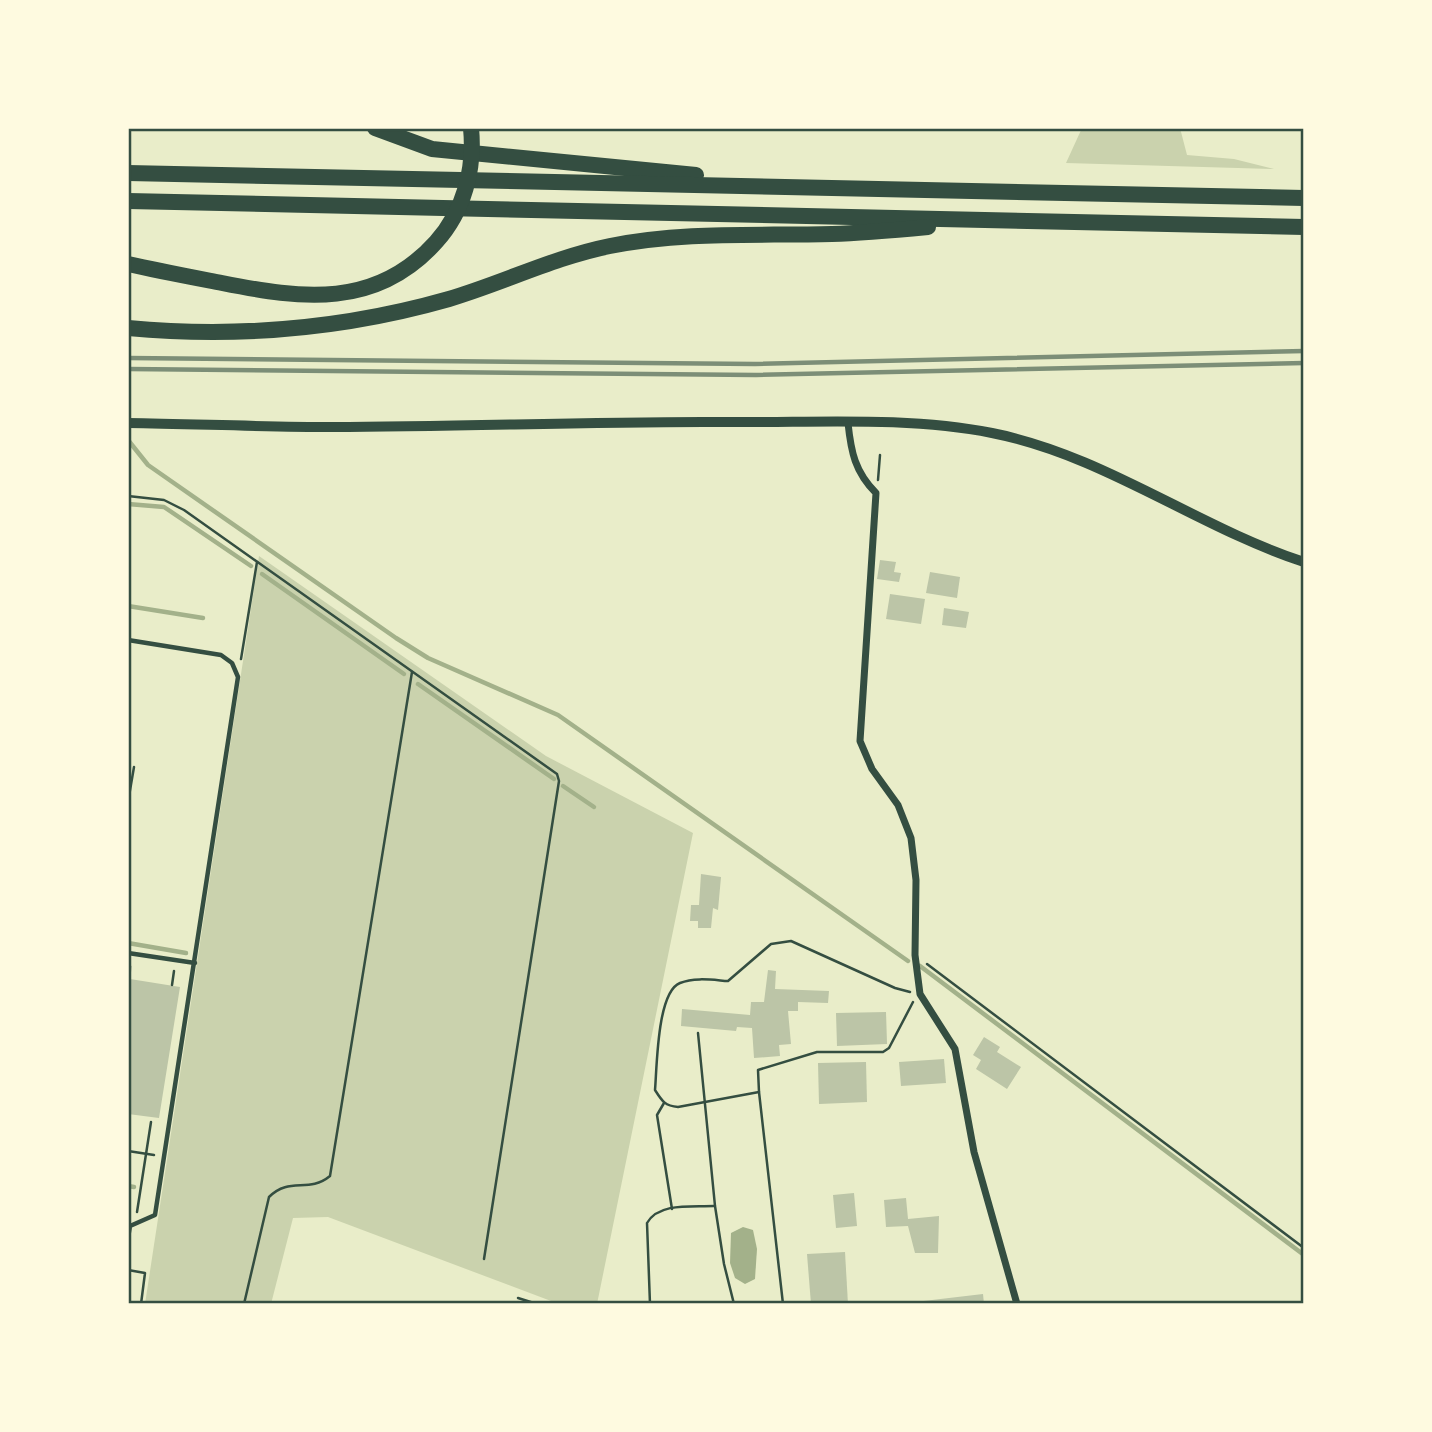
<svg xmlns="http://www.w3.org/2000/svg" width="1432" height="1432" font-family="'Noto Sans',sans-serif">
<rect width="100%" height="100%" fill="#e9edc9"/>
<g fill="#cad2ad">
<polygon points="1082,128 1180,128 1187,155 1234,159 1274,169 1066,163"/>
<polygon points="259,556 546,756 693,833 597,1304 559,1304 328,1217 293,1218 271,1304 145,1304"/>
</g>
<polygon fill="#a3b18a" points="743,1227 753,1230 757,1249 755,1279 745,1284 735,1278 730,1263 731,1233"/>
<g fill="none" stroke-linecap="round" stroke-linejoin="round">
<g stroke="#a3b18a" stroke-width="4.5">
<polyline points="128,440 148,465 396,638 428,658 558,715 908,961"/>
<polyline points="128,504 164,507 251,566"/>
<polyline points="262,574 404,674"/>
<polyline points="128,606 203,618"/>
<polyline points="418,684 554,779"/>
<polyline points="563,786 594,807"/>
<polyline points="128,943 186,953"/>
<polyline points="920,966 1304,1255"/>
<polyline points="128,1186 134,1187"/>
</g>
</g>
<g fill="#bcc5a7">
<polygon points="880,560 896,562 894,572 901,573 899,582 877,579"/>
<polygon points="930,572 960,577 957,598 926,593"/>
<polygon points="890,594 925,599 921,624 886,619"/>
<polygon points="944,608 969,612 966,628 942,625"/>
<polygon points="701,874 721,877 718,910 713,908 711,928 698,928 698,921 690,921 691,905 699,905"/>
<polygon points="128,965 132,966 130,979 180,987 159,1118 128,1114"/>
<polygon points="768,970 776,971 775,989 829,991 828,1003 798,1002 798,1011 788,1011 791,1044 779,1045 780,1056 754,1058 752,1028 737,1027 736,1031 681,1026 682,1009 750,1015 751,1002 764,1002"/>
<polygon points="886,1012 887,1044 837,1046 836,1013"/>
<polygon points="984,1037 1000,1047 997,1052 1021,1067 1007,1089 976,1069 981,1060 973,1055"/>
<polygon points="944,1059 946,1083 901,1086 899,1062"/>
<polygon points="866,1062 867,1102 819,1104 818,1063"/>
<polygon points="854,1193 857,1226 836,1228 833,1195"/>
<polygon points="906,1198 908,1219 939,1216 938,1253 915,1253 908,1226 886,1227 884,1200"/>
<polygon points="845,1252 848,1304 811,1304 807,1254"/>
<polygon points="983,1294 984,1304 915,1304 915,1302"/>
</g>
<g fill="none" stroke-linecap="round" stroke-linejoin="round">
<g stroke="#344e41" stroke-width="2.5">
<polyline points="878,480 880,455"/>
<polyline points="128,496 164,500 184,510 557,774 559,781 484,1259"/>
<polyline points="241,659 257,562"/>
<polyline points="128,802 134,767"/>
<polyline points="927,964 1304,1248"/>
<polyline points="172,985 174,971"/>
<polyline points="698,1033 715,1206 724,1264 734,1304"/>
<polyline points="759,1092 758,1070 817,1052 883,1052 889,1048 913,1002"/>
<polyline points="664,1103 657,1115 672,1209"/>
<polyline points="128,1151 154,1155"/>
<polyline points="137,1212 151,1122"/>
<polyline points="128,1270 145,1273 141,1304"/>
<polyline points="518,1298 537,1304"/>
<path d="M244,1304L269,1197C290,1176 308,1194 330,1176L412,672"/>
<path d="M650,1304L647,1223C659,1202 693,1207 714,1206"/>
<path d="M783,1304L759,1092L678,1107C665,1106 662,1101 655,1090C657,1067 657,992 680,983C695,977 713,980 728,981L771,944L791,941L895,988L910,992"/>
</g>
<g stroke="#344e41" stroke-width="4.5">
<polyline points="128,640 221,655 232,663 238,677 155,1215 130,1226 128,1238"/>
<polyline points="128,953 195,963"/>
</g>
<path stroke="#344e41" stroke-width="7" d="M848,423C851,452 855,472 876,493L860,741L872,769L898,805L911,838L916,880L915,955L920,994L955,1049L974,1152L1017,1304"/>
<path stroke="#344e41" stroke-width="10" d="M128,423C196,424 265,427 333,427C464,427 595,421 726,422C814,423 906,416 992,433C1104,455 1197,527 1304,562"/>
<g stroke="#344e41" stroke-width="16">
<polyline points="375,128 432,149 696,175"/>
<polyline points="128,173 1304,198"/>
<polyline points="128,201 1304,227"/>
<path d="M128,264C159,271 191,277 222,283C302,299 376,309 436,242C464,211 475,169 471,128"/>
<path d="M128,328C236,338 344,329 449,299C503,283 555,257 610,246C684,231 757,236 832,234C864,233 896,230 928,227"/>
</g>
<g stroke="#7c8e77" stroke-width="4.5">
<polyline points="128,358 755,364 1304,351"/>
<polyline points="128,369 756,375 1304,363"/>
</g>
</g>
<rect width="1432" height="1432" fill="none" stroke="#fefae0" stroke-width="259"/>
<rect x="130" y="130" width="1172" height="1172" fill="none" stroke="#344e41" stroke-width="2.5"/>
</svg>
